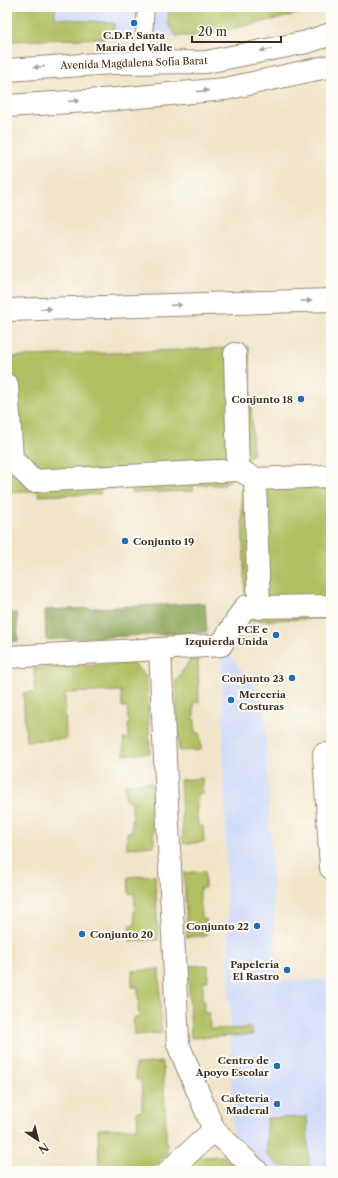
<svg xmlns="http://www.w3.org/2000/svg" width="338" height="1178" font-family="'Libre Caslon Text',serif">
<rect width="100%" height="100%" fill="#fdfcf7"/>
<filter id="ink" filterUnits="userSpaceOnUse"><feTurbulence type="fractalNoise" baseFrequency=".025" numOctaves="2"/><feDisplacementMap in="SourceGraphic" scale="8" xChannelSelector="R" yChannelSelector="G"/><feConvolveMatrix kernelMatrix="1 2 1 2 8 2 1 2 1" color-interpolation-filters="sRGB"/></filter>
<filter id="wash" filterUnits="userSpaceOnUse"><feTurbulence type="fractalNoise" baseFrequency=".012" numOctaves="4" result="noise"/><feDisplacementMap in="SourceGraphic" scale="16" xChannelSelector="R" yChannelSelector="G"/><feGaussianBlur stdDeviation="0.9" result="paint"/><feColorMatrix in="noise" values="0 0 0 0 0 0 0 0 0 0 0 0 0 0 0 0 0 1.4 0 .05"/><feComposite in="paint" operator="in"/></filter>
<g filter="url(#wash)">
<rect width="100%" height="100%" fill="#f1e4c8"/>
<g fill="#d0daf9">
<polygon points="7,7 322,7 282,18 198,36 7,41"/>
<polygon points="221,645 256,687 264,695 277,981 328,979 328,1008 331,1084 331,1171 257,1171 233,1148"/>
</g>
<g fill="#b0bf62" stroke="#767440">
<polygon points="7,7 55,7 55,18 114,23 113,38 7,41"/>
<polygon points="169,7 322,7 282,18 198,36 176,36 168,24"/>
<polygon points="249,347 253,453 225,485 211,485 209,483 207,485 193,485 193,491 132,493 132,488 117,488 116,486 114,488 100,489 100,494 39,496 38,491 24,491 23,490 21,492 7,492 7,357"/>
<polygon points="331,476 331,618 246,621 241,489 255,479"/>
<polygon points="198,659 199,702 194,702 194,716 192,718 195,720 195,733 200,733 201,750 179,751 176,681 189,661"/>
<polygon points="133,663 147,678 150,753 124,755 123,739 129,738 128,724 130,722 128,720 127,707 122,707 121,691 65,693 66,739 26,741 23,693 35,692 34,668"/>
<polygon points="202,778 202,794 197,795 197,809 196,811 197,813 198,826 203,826 204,842 183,844 180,780"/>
<polygon points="151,782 154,846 127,848 127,832 132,831 132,817 133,815 132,814 131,800 125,800 125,784"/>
<polygon points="205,871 205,888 200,888 200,902 199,904 201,906 201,919 206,919 207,936 187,937 184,873"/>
<polygon points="155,875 158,940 130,941 130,925 135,925 134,911 136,909 135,907 134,893 129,894 128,877"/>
<polygon points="208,965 208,981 203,981 203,995 201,997 204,999 204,1013 209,1013 210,1029 252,1028 253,1035 191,1038 188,966"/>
<polygon points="159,969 162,1033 134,1035 133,1018 139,1018 138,1004 140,1002 138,1000 138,987 132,987 132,971"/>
<polygon points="163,1062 167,1154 151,1171 99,1171 98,1129 138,1128 137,1112 142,1111 142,1097 143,1095 142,1093 141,1080 136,1080 135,1064"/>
<polygon points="307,1117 309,1166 279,1166 267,1155 267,1118"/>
<polygon points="223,1156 240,1171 183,1171 198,1157"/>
</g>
<g fill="#8ca658" stroke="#64683b">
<polygon points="205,603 207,632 46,640 45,610"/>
<polygon points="7,613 17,613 18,641 7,642"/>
</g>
</g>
<g filter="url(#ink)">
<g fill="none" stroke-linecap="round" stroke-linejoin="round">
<g stroke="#968773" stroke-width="18">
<polyline id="service" points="142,62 146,7"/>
</g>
<g stroke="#968773" stroke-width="24">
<g id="pedestrian">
<polyline points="7,385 12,459 33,481 238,470 235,354"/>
<polyline points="243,472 255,479 331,476"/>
<polyline points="255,479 259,608"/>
<polyline points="7,657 160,649"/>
<polyline points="331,754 324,754 331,868"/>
<polyline points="169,1171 214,1130"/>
<polyline points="257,1171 214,1130 178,1044 160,649 221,645 245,607 331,606"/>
</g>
</g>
<g stroke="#968773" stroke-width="24">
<polyline id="minor" points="7,310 331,300"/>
</g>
<g stroke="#968773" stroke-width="24">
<g id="tertiary">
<polyline points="7,70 113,63 206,62 307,42 331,34"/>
<polyline points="7,106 117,99 225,89 331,66"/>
</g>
</g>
<use href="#service" stroke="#fff" stroke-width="16"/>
<use href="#pedestrian" stroke="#fff" stroke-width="22"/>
<use href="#minor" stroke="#fff" stroke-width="22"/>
<use href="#tertiary" stroke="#fff" stroke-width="22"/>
</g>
<defs><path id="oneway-solid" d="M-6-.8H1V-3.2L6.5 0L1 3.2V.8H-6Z"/></defs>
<g fill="#a79f9a">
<use href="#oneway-solid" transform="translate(266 50) rotate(169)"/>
<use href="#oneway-solid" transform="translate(39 67) rotate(176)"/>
<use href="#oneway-solid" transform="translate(203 91) rotate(-5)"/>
<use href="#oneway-solid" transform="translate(74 101) rotate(-4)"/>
<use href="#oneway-solid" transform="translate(306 301) rotate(-2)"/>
<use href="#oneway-solid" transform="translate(176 305) rotate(-2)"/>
<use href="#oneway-solid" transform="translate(46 309) rotate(-2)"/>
</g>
</g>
<g fill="#1f6fb2" stroke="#fdfcf7" stroke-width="1.5">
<circle cx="134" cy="23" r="4"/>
<circle cx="301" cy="399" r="4"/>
<circle cx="125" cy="541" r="4"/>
<circle cx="276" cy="635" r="4"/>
<circle cx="292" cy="678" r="4"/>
<circle cx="231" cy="700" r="4"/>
<circle cx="257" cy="926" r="4"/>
<circle cx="82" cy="934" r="4"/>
<circle cx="287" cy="970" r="4"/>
<circle cx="277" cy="1066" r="4"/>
<circle cx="277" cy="1104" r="4"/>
</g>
<g text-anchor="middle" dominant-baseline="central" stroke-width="4" stroke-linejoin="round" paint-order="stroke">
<g font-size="10" font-weight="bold" fill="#3b2a1e" stroke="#fdfcf7" text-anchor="end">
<text x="134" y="35" text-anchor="middle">C.D.P. Santa<tspan x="134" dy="12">María del Valle</tspan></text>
<text x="293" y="399">Conjunto 18</text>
<text x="133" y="541" text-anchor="start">Conjunto 19</text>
<text x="268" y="629">PCE e<tspan x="268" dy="12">Izquierda Unida</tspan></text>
<text x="284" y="678">Conjunto 23</text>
<text x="239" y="694" text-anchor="start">Mercería<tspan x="239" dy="12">Costuras</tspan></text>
<text x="249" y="926">Conjunto 22</text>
<text x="90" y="934" text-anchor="start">Conjunto 20</text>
<text x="279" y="964">Papelería<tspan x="279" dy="12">El Rastro</tspan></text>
<text x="269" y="1060">Centro de<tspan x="269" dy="12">Apoyo Escolar</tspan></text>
<text x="269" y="1098">Cafetería<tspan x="269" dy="12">Maderal</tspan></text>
</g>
<g font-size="10" fill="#3b2a1e" stroke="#fdfcf7">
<text transform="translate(134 63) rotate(-2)">Avenida Magdalena Sofía Barat</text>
</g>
</g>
<rect width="338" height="1178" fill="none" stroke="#fdfcf7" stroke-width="24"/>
<g transform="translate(38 1140) rotate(145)" stroke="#fdfcf7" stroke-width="3" paint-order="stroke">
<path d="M0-3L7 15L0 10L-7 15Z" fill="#3b2a1e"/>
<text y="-6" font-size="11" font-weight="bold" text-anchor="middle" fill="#3b2a1e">N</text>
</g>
<path d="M192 36v6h89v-6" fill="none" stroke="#3b2a1e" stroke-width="2"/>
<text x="198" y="36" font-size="12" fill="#3b2a1e" stroke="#fdfcf7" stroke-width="3" paint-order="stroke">20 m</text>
</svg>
